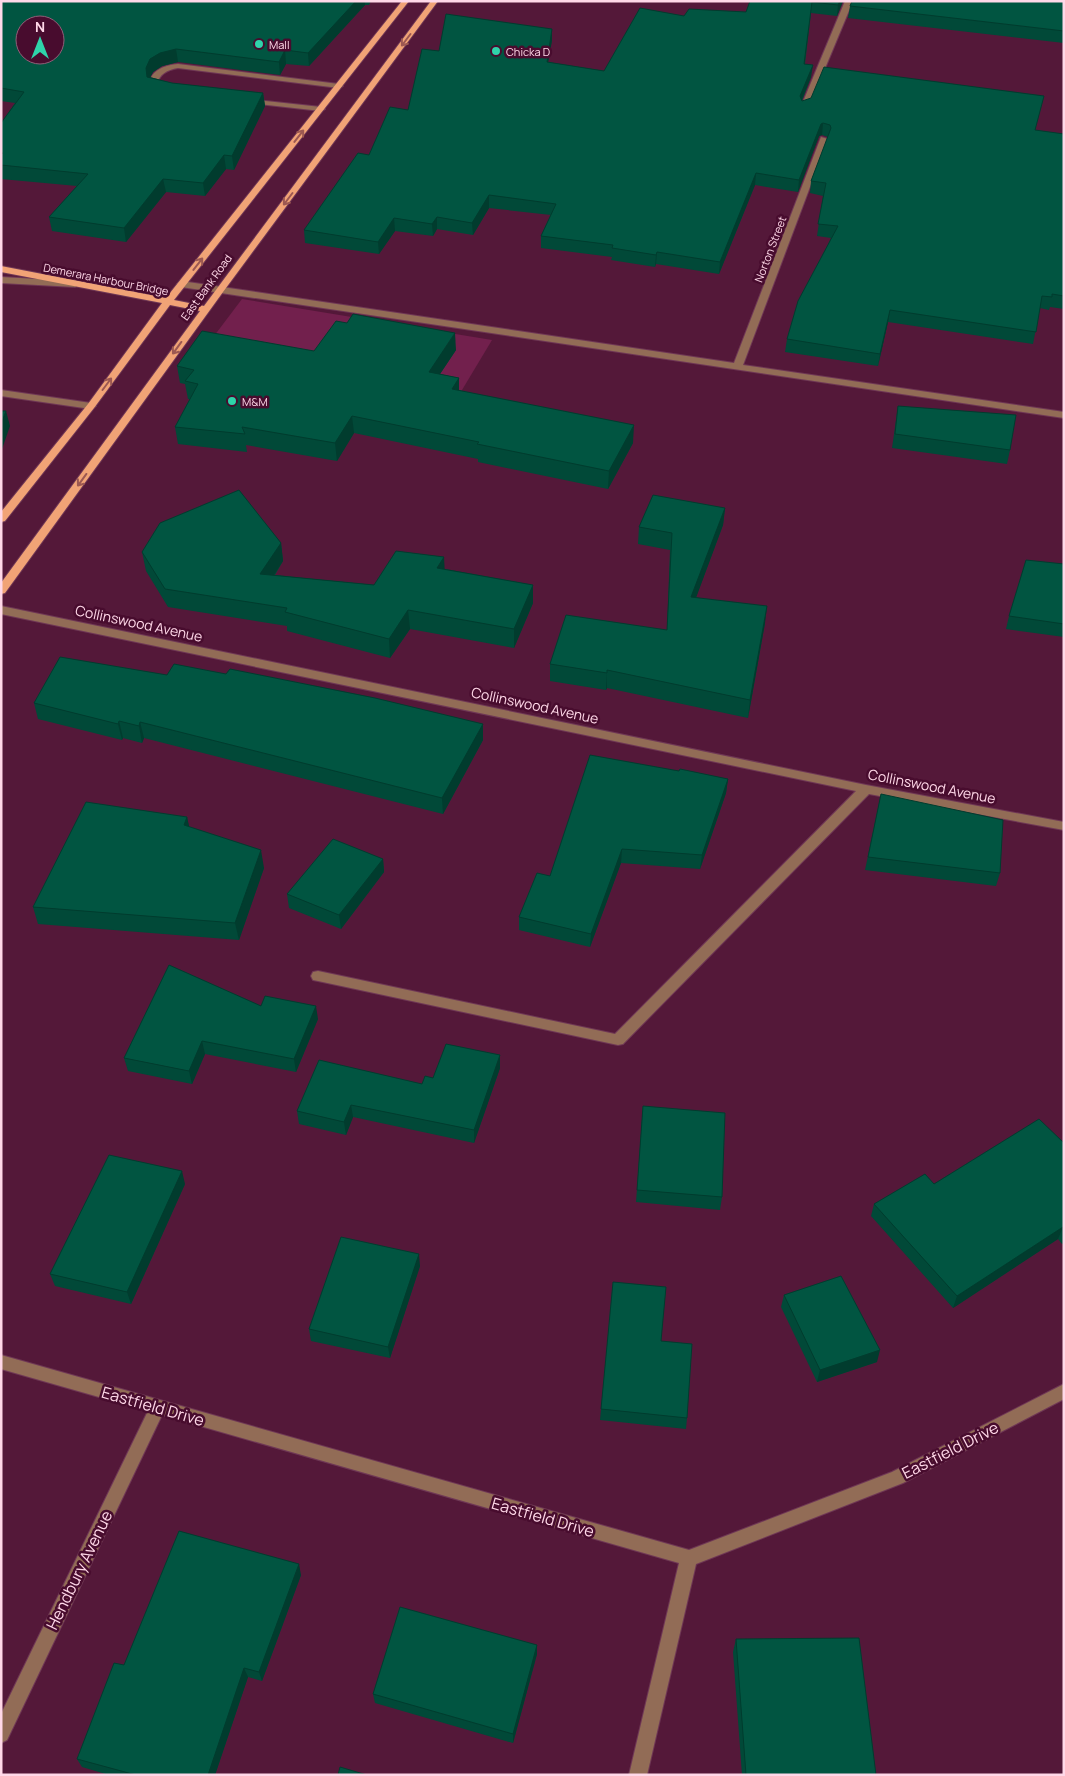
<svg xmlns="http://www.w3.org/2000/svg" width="1065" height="1776" font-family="Manrope,sans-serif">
<rect width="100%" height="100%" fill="#541839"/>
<polygon fill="#72204d" points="242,299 492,340 459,395 205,348"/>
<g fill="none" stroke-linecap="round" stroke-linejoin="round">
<g stroke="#6f3755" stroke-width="2">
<g id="minor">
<polygon points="845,1 853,1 808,109 801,111 800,109"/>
<path d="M178,64L339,84L343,86L339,88L178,68C167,70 159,74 157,85L162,87V91L150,88C147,71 165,65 178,64Z"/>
<polygon points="246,99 321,107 325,109 321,111 249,103 245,101"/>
<polygon points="821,137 828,139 743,365 1064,412 1064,418 181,287 177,284 181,281 734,363"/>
<polygon points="1,277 75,281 79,284 75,287 1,283"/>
<polygon points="1,390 91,403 96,406 91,409 1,396"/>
<polygon points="1,606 866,785 1064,822 1064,830 869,794 623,1044 618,1045 318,981 313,980 311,976 313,972 318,971 615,1034 856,791 1,614"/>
<polygon points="1,1355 689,1550 892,1472 1064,1384 1064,1399 903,1483 696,1564 647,1775 629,1775 679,1563 162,1415 7,1740 1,1743 1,1714 148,1411 1,1369"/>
</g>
</g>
<g stroke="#6f3755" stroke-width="2">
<polygon id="major" points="402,1 409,1 174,300 204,306 431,1 438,1 223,292 5,593 1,594 1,583 200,311 170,305 94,408 5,521 1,522 1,512 88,404 162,303 1,272 1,266 166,298"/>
</g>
<use href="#minor" fill="#926c56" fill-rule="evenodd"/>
<use href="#major" fill="#f1a376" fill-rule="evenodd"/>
</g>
<g fill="#014938">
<polygon points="1,1 371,1 369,5 365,5 309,66 286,64 280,75 178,62 162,66 153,72 150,77 172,83 263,93 265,106 234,170 226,169 205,196 166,192 126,242 52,231 49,217 77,186 1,179 1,123 15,103 1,101"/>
<polygon points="750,1 843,1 837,16 811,13 805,64 811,77 802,101 1064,134 1064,309 1050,307 1049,310 1040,308 1033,344 888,322 878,366 785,352 787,339 831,238 817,236 823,196 810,193 811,181 828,137 822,135 819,136 798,192 755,185 719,274 656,264 655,267 611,260 612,257 541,248 541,236 551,215 489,208 473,235 437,229 433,236 395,231 379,254 305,243 304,230 408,110 439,51 552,40 548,62 604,71 684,16 746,12"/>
<polygon points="1064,1 1064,43 848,18 850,6"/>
<polygon points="456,350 440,374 459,378 459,390 633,443 608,489 478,462 478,459 354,433 337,461 246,445 247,452 178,444 175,427 190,399 188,399 185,384 180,383 177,366 314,351"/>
<polygon points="898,406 1010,450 1007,464 892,448"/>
<polygon points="725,508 723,525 696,597 765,623 748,718 607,688 606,690 550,681 550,664 667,630 670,550 638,544 639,527"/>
<polygon points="281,543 283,561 275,575 374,585 445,569 533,585 533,603 514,648 410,629 390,658 287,631 287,626 168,607 146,571 142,552"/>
<polygon points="1064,564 1064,637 1006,629 1009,616"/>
<polygon points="34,703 483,740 443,814 144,738 142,743 123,738 122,740 38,719"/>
<polygon points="679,771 728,779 726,793 700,869 621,863 590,947 519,930 519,917 550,876"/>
<polygon points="881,794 1000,873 996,886 865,870"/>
<polygon points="187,817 189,827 264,868 239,940 38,924 33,907"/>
<polygon points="383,859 384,872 341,929 289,908 287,894"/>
<polygon points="261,1006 318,1019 296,1072 205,1054 192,1084 128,1071 124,1058"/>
<polygon points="500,1068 474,1143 353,1117 346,1135 299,1124 297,1111 422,1084 433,1078"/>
<polygon points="643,1106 722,1197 720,1210 636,1202"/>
<polygon points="1064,1143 1064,1243 1062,1244 1058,1239 953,1308 871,1216 874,1204 934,1184"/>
<polygon points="185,1184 131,1304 55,1286 50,1274"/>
<polygon points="420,1266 390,1358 311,1341 309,1329"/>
<polygon points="784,1295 877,1362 817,1382 781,1307"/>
<polygon points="661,1341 687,1418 686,1429 600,1420 601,1409"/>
<polygon points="301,1575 262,1681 248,1677 215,1775 109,1775 82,1767 77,1759 124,1665"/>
<polygon points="736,1639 876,1775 742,1775 733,1652"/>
<polygon points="537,1645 537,1654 513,1743 375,1703 373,1694"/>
</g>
<g fill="#013c2e">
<polygon points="356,1 365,1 365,5 309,66 308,53"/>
<polygon points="840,1 843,1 837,16 838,5"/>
<polygon points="552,29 552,40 546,74 547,62"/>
<polygon points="176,49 178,62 162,66 153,72 148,82 146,68 150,59 160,53"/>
<polygon points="285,50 286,64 280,75 279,62"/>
<polygon points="813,65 811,77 798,108 800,96"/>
<polygon points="263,93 265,106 234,170 232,156"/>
<polygon points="823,123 822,135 819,136 798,192 799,180 821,124"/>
<polygon points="224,155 226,169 205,196 203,183"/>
<polygon points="756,173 755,185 719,274 720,262"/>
<polygon points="163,179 166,192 126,242 124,228"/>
<polygon points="489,195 489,208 473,235 472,223"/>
<polygon points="437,217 437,229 433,236 432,224"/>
<polygon points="394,218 395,231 379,254 378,242"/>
<polygon points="657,252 656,264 655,267 656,255"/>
<polygon points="890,310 888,322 878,366 880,354"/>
<polygon points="455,333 456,350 430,389 429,372"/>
<polygon points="459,378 459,395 452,389"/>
<polygon points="6,411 10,426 1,452 1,424"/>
<polygon points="352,416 354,433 337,461 335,443"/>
<polygon points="634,425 633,443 608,489 609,471"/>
<polygon points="725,508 723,525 690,614 691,597"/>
<polygon points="281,543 283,561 263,592 260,574"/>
<polygon points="444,557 445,576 437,568"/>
<polygon points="533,585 533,603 514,648 514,629"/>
<polygon points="767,606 765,623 748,718 750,700"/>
<polygon points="408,610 410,629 390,658 389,639"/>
<polygon points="607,670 607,688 606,690 607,673"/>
<polygon points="119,721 123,738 122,740 118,724"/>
<polygon points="140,722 144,738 142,743 139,726"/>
<polygon points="483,724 483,740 443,814 442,798"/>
<polygon points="728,779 726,793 700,869 702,855"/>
<polygon points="187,817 191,835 184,825"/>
<polygon points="622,849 621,863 590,947 591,934"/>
<polygon points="261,850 264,868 239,940 235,923"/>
<polygon points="383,859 384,872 341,929 339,915"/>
<polygon points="316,1006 318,1019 296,1072 294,1059"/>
<polygon points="202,1041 205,1054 192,1084 189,1071"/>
<polygon points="500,1055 500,1068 474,1143 474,1130"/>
<polygon points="351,1105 353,1117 346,1135 344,1122"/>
<polygon points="182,1171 185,1184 131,1304 127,1292"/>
<polygon points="1063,1227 1058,1239 953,1308 957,1296"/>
<polygon points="419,1254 420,1266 390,1358 388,1347"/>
<polygon points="880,1350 877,1362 817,1382 820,1370"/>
<polygon points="299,1564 301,1575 262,1681 259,1672"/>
<polygon points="537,1645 537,1654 513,1743 513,1734"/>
<polygon points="244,1668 248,1677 215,1775 208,1775"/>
</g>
<g fill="#015541" stroke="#013c2e" fill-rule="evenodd">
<path d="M1,1H356L308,53L285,50L279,62L176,49L160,53L150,59L146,68L147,77L172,83L263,93L232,156L224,155L203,183L163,179L124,228L49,217L88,174L1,165V155L3,153H1V123L24,92L1,88ZM25,25H55V55H25Z"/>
<polygon points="750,1 840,1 838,5 812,2 804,64 813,65 800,96 802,101 811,98 824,67 1044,96 1035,130 1064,134 1064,296 1052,294 1052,297 1042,296 1036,332 890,310 880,354 787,339 798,301 838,226 818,224 826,183 811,181 831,128 830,125 823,123 821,124 799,180 756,173 720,262 657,252 656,255 612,248 613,245 541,236 556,204 489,195 472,223 437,217 432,224 394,218 378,242 304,230 358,153 369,155 390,107 408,110 422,49 439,51 446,14 552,29 547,62 604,71 640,8 684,16 689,9 746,12"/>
<polygon points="852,1 1064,1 1064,31 850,6"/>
<polygon points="353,314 455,333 429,372 459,378 452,389 634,425 609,471 477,444 479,442 352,416 335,443 242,427 245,434 175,427 198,384 185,381 194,370 177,366 202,331 314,351 336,321 347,323"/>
<polygon points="898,406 1016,415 1010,450 895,434"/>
<polygon points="1,411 6,411 1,424"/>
<polygon points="239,490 281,543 260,574 374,585 396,551 444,557 437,568 533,585 514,629 408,610 389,639 285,612 287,608 165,589 142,552 160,523"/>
<polygon points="653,495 725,508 691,597 767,606 750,700 607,670 607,673 550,664 566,615 667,630 672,533 639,527"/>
<polygon points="1026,560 1064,564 1064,624 1009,616"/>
<polygon points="60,657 167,675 174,664 226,674 230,669 375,698 483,724 442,798 140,722 139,726 119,721 118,724 34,703"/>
<polygon points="590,755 679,771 680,769 728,779 702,855 622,849 591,934 519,917 537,873 550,876"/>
<polygon points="881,794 1003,820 1000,873 868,857"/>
<polygon points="86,802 187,817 184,825 261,850 235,923 33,907"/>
<polygon points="333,839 383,859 339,915 287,894"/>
<polygon points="169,965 261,1006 265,996 316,1006 294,1059 202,1041 189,1071 124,1058"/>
<polygon points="446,1044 500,1055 474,1130 351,1105 344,1122 297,1111 319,1060 422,1084 425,1076 433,1078"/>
<polygon points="643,1106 725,1113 722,1197 637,1190"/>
<polygon points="1039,1119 1064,1143 1064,1228 1063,1227 957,1296 874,1204 925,1174 934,1184"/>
<polygon points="109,1155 182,1171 127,1292 50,1274"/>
<polygon points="341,1237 419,1254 388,1347 309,1329"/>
<polygon points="841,1276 880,1350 820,1370 784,1295"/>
<polygon points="613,1282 666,1287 661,1341 692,1344 687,1418 601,1409"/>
<polygon points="179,1531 299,1564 259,1672 244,1668 208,1775 136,1775 77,1759 114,1663 124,1665"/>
<polygon points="400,1607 537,1645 513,1734 373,1694"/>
<polygon points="859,1638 876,1775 746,1775 736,1639"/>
<polygon points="340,1767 367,1775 338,1775"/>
</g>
<defs><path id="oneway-shaft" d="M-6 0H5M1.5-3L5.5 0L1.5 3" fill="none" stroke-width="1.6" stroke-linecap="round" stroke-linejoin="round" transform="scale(1.25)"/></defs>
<g stroke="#9c5852">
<use href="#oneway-shaft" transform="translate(406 40) rotate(127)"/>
<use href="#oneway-shaft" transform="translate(299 136) rotate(-52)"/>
<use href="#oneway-shaft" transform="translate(288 199) rotate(127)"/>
<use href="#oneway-shaft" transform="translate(198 264) rotate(-52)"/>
<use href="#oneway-shaft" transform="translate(177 348) rotate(126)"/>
<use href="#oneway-shaft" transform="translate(107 384) rotate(-53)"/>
<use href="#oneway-shaft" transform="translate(82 480) rotate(126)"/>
</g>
<g fill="#2fd4aa" stroke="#480c2e" stroke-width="2">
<circle cx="259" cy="44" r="5"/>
<circle cx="496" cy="51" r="5"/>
<circle cx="232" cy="401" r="5"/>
</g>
<g text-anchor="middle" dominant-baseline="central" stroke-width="5" stroke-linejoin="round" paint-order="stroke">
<g font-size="11" fill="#ffd8e8" stroke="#480c2e" text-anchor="start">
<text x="269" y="44">Mall</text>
<text x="506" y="51">Chicka D</text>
<text x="242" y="401">M&amp;M</text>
</g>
<g font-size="11" fill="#ffd8e8" stroke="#480c2e">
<text transform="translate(770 249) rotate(-69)">Norton Street</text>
<text transform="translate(106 279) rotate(11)">Demerara Harbour Bridge</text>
<text transform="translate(206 287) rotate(-54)">East Bank Road</text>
</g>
<g font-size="14" fill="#ffd8e8" stroke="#480c2e">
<text transform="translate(139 623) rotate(12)">Collinswood Avenue</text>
<text transform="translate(535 705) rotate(12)">Collinswood Avenue</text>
<text transform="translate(932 786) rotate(11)">Collinswood Avenue</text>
</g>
<g font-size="16" fill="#ffd8e8" stroke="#480c2e">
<text transform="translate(153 1406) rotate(16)">Eastfield Drive</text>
<text transform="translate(950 1450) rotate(-27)">Eastfield Drive</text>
<text transform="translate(543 1517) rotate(16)">Eastfield Drive</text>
<text transform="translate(79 1570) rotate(-64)">Hendbury Avenue</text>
</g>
</g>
<rect width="1065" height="1776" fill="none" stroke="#ffd8e8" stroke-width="5"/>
<g transform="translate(40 40)"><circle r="24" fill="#480c2e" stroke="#915e78"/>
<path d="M0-4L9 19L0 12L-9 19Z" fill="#2fd4aa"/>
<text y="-8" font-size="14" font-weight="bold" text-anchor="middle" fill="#ffd8e8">N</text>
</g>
</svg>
